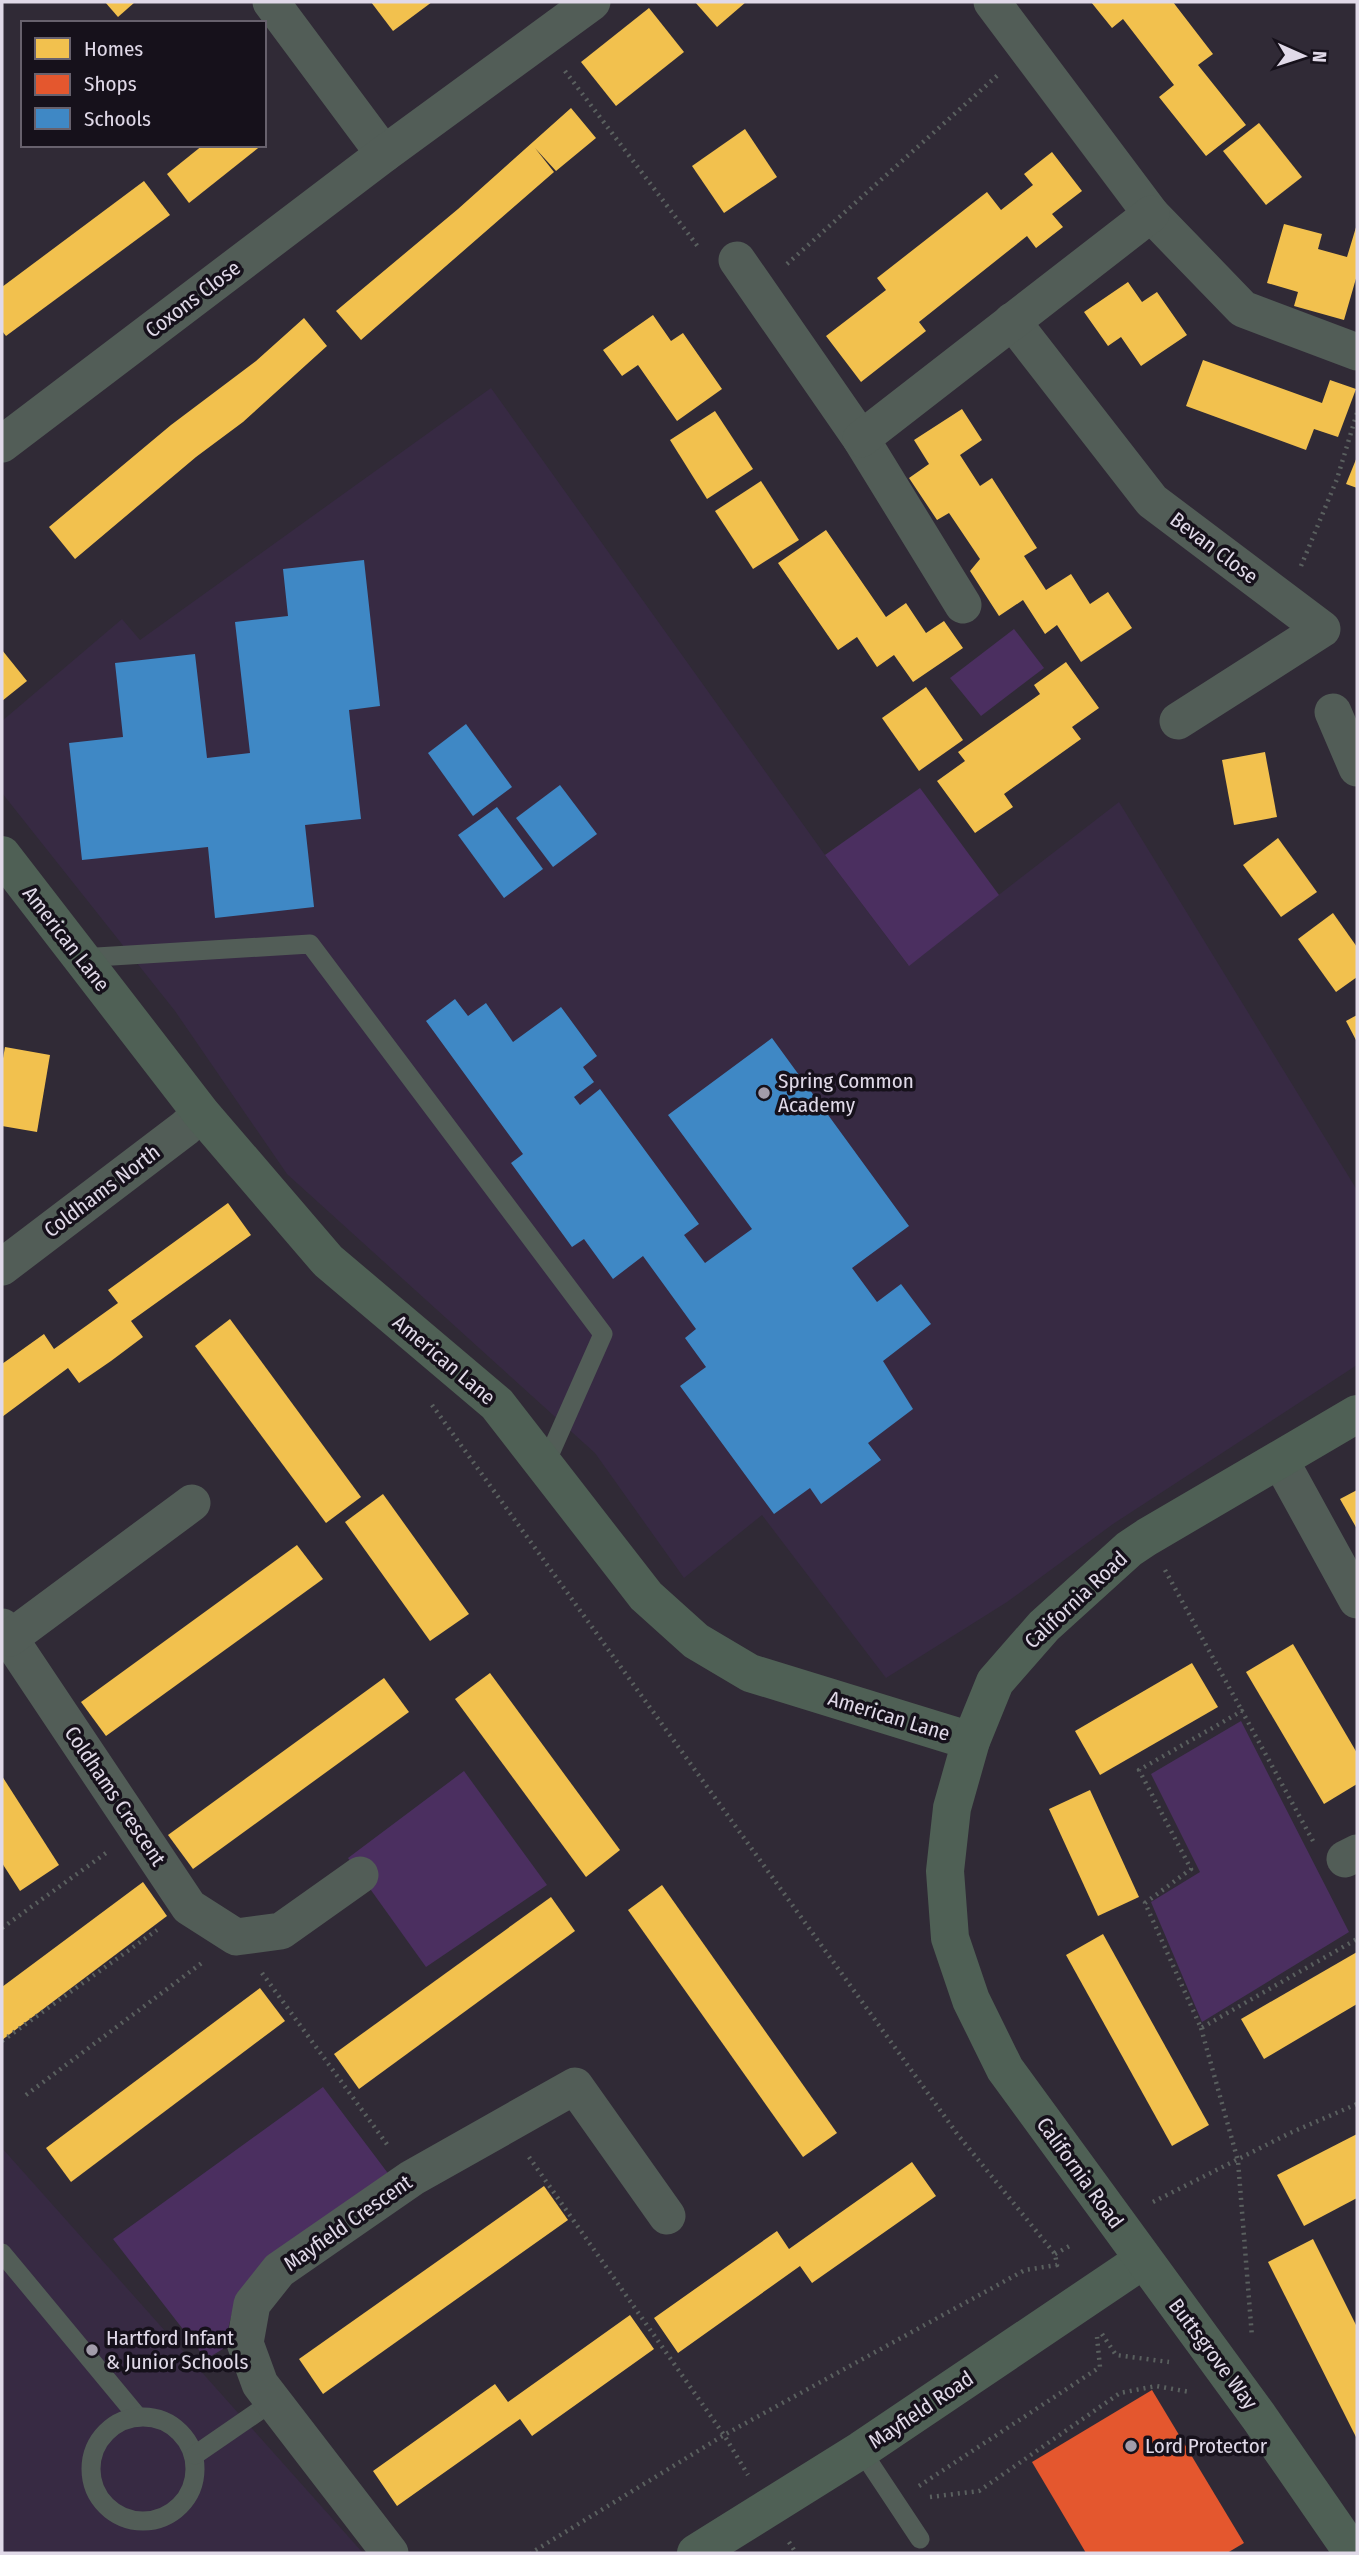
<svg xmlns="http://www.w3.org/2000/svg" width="1359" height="2555" font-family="'Fira Sans Condensed',sans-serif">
<rect width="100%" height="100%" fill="#302a36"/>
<g fill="#372a43">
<polygon points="491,388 825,855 908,965 1119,802 1357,1190 1357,1365 1113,1524 1007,1602 886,1678 762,1515 684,1578 595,1453 287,1174 175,1011 2,793 2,721 122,619 140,640"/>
<polygon points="2,2148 363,2553 2,2553"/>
</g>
<g fill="#4b2f60">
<polygon points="1014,629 1044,668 981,716 950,678"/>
<polygon points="920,788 999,895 909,966 825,855"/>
<polygon points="1241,1721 1349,1932 1202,2022 1151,1902 1200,1872 1151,1774"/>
<polygon points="464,1771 547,1885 426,1967 348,1858"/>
<polygon points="323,2087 393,2180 235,2301 223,2349 206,2359 113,2239"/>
</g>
<g fill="#f2c14e">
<polygon points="105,2 135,2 118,17"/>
<polygon points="371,2 432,2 393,31"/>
<polygon points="695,2 746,2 717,27"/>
<polygon points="1091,2 1173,2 1213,54 1198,65 1246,125 1206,156 1159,97 1174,85 1123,19 1112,28"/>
<polygon points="649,8 684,52 616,106 581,62"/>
<polygon points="571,108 596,138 556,171 535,148 554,172 361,340 336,311 458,209"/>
<polygon points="1259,123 1302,177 1266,205 1223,151"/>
<polygon points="745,129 777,177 724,213 692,166"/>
<polygon points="203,145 262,145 189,203 167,174"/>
<polygon points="1052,152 1082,191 1052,214 1063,227 1036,248 1027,236 919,322 926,331 861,382 826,336 886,290 877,278 987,192 1001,210 1033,185 1024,174"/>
<polygon points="144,181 170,215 6,336 2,331 2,287"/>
<polygon points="1284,224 1322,234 1318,249 1347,257 1357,224 1357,275 1344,320 1294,306 1298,292 1267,283"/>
<polygon points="1128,282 1142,302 1157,292 1187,335 1141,366 1121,337 1108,346 1084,312"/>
<polygon points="653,315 671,341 683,333 722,389 677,421 638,365 622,376 603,350"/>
<polygon points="304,318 327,346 243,422 196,457 75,559 49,527 171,425 256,361"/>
<polygon points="1203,360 1322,403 1330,380 1356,389 1338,437 1314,429 1306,450 1186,406"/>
<polygon points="962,409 982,440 960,455 980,486 992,478 1037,548 1024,556 1046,590 1071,574 1090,604 1108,592 1132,628 1081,662 1057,625 1045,634 1023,600 999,616 970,571 980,559 949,513 937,520 909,478 929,464 914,440"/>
<polygon points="715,411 753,469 707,499 670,440"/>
<polygon points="1357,457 1357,488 1346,484"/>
<polygon points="761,481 799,540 753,569 715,511"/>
<polygon points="826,530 886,617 906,603 926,633 944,621 963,648 913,682 894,655 877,667 857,637 838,650 778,563"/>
<polygon points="2,650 27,681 2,701"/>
<polygon points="1066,662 1099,708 1072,727 1081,739 1004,794 1013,807 975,833 937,781 965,761 958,752 1040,694 1034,685"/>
<polygon points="926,687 963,740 919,771 882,718"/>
<polygon points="1265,752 1277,817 1234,825 1222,760"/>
<polygon points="1278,838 1317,892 1281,917 1243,865"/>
<polygon points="1333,913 1357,947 1357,977 1336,992 1298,939"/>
<polygon points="1357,1015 1357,1042 1346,1021"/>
<polygon points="5,1047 50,1055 37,1132 2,1126 2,1064"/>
<polygon points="228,1203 251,1235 131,1321 143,1337 111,1361 79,1383 68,1368 2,1417 2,1364 44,1334 54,1349 118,1303 108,1290"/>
<polygon points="230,1319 361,1497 326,1523 195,1346"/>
<polygon points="1357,1490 1357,1529 1340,1499"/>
<polygon points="383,1494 469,1614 430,1641 345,1522"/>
<polygon points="297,1545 323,1579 106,1736 81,1702"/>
<polygon points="1293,1644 1357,1753 1357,1784 1324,1804 1246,1672"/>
<polygon points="1192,1663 1218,1707 1100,1775 1075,1731"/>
<polygon points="490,1673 620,1850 586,1877 455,1699"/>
<polygon points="384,1678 409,1712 193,1869 168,1835"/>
<polygon points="2,1776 59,1865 20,1891 2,1863"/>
<polygon points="1090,1790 1139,1897 1098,1916 1049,1809"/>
<polygon points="143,1882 167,1916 2,2040 2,1987"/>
<polygon points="662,1885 837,2133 803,2157 628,1910"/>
<polygon points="551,1897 575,1931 359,2089 334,2054"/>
<polygon points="1103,1934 1209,2125 1172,2146 1066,1955"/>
<polygon points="1357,1952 1357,2004 1264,2059 1241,2019"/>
<polygon points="260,1988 285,2021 71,2182 46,2148"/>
<polygon points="1357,2134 1357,2198 1304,2226 1277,2175"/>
<polygon points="912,2162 936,2196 812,2283 800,2266 678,2353 654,2318 777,2231 789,2249"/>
<polygon points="544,2186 568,2220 323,2394 299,2359"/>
<polygon points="1313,2239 1357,2327 1357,2439 1268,2262"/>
<polygon points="630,2315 654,2349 532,2436 520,2419 397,2506 373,2471 495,2384 508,2402"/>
</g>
<polygon fill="#e4572e" points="1152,2390 1244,2543 1227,2553 1086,2553 1032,2462"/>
<g fill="#3f88c5">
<polygon points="364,560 380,706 349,710 361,819 305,825 314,907 215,918 208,847 82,860 69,743 123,737 115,663 195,654 207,758 250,753 235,622 288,616 283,569"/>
<polygon points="466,724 512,787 473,816 428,753"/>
<polygon points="560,785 597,834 553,867 516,818"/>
<polygon points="497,807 543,869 504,898 458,835"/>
<polygon points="455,999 468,1016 486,1003 513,1042 561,1007 597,1056 583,1067 594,1082 574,1097 580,1105 600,1089 699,1224 684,1235 705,1263 752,1229 668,1115 772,1038 909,1226 852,1268 877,1302 901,1284 931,1324 883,1361 913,1409 868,1443 881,1460 821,1504 810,1488 774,1514 680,1386 706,1367 685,1338 696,1329 643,1256 613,1279 584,1239 572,1247 511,1163 523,1154 426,1021"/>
</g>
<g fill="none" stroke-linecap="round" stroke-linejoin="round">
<g stroke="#5a605f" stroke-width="4.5" stroke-dasharray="2 5" stroke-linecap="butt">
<polyline points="565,71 699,248"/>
<polyline points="787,264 999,74"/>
<polyline points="1301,566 1337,479 1357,413"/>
<polyline points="432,1405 958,2135 1055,2254 1057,2265 1025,2270 724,2435 531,2553"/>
<polyline points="1165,1570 1242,1711"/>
<polyline points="1313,1841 1242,1711 1139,1770 1191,1869 1145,1903 1201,2028 1357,1939"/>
<polyline points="2,1928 106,1853"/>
<polyline points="262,1973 389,2147"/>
<polyline points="1201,2028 1238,2161 1252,2337"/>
<polyline points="2,2041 157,1930"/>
<polyline points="26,2095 203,1962"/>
<polyline points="529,2157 724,2435 748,2475"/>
<polyline points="1153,2202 1290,2133 1357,2104"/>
<polyline points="1055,2254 1073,2244"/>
<polyline points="1102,2334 1116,2355 1169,2362"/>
<polyline points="919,2486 1100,2367 1097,2337"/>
<polyline points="930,2497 979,2491 1120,2393 1156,2386 1190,2392"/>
<polyline points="789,2542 796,2553"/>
</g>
<g stroke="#525d57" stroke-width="19">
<polyline points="80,958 310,944 603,1334 545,1465"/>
<polyline points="2,2253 138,2417"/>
<circle cx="143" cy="2469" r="52"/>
<polyline points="861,2450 920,2539"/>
<polyline points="195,2455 272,2402"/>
</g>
<g stroke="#525d57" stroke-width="37">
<polyline points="271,2 384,154"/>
<polyline points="992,2 1151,214 1243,309 1357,352"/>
<polyline points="737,260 861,439 963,605"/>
<polyline points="1012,321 1152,501 1322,629 1178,721"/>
<polyline points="861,439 1151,214"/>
<polyline points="2,444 384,154 592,2"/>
<polyline points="1333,712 1357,768"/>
<polyline points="2,1267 185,1128 201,1113"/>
<polyline points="1280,1460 1357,1600"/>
<polyline points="2,1627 189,1907 236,1937 281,1931 360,1875"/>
<polyline points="10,1638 192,1503"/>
<polyline points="1345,1859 1357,1853"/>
<polyline points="390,2553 260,2384 245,2343 252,2304 279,2270 412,2178 575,2086 667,2216"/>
</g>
<g stroke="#4f6055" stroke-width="38">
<polyline points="2,855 201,1113 328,1261 497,1404 646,1596 696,1641 750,1673 971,1741"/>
<polyline points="696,2553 861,2450 1143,2260"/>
<polyline points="1353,2553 1259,2417 1005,2069 971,2000 950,1938 945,1871 952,1808 971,1741 995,1682 1044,1626 1129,1549 1147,1537 1357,1414"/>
</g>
</g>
<g fill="#a29caa" stroke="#16111b" stroke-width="2.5">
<circle cx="764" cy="1093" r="7"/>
<circle cx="92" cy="2350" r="7"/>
<circle cx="1131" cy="2446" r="7"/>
</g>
<g text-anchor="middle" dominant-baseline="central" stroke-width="7" stroke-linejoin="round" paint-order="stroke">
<g font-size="21" fill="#e0d9e8" stroke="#16111b">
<text transform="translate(193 299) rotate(-37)">Coxons Close</text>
<text transform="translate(1214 548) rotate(37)">Bevan Close</text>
<text transform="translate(66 939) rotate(52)">American Lane</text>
<text transform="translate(102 1191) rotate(-37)">Coldhams North</text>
<text transform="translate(444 1360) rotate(40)">American Lane</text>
<text transform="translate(1076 1600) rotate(-43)">California Road</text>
<text transform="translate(889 1716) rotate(17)">American Lane</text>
<text transform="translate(115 1796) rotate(56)">Coldhams Crescent</text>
<text transform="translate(1080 2173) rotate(54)">California Road</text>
<text transform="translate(348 2223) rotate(-35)">Mayfield Crescent</text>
<text transform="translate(1213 2354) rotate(53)">Buttsgrove Way</text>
<text transform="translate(921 2410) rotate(-34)">Mayfield Road</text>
</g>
<g font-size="21" fill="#e0d9e8" stroke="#16111b" text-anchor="start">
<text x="778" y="1081">Spring Common<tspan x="778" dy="24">Academy</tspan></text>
<text x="106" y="2338">Hartford Infant<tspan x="106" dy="24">&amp; Junior Schools</tspan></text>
<text x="1145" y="2446">Lord Protector</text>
</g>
</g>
<rect width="1359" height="2555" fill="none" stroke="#e0d9e8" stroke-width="7"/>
<rect x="21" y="21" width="245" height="126" fill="#16111b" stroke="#67616d" stroke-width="2"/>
<rect x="35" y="38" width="35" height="21" fill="#f2c14e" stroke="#67616d" stroke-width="2"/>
<text x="84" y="56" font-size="21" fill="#e0d9e8">Homes</text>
<rect x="35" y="74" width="35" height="21" fill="#e4572e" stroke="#67616d" stroke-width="2"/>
<text x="84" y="91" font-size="21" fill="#e0d9e8">Shops</text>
<rect x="35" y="108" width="35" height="21" fill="#3f88c5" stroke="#67616d" stroke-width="2"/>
<text x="84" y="126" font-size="21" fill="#e0d9e8">Schools</text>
<g transform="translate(1303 56) rotate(93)" stroke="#16111b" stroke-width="5" paint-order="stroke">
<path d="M0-5L12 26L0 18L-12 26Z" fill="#e0d9e8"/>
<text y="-10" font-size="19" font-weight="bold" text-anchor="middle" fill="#e0d9e8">N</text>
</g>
</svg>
